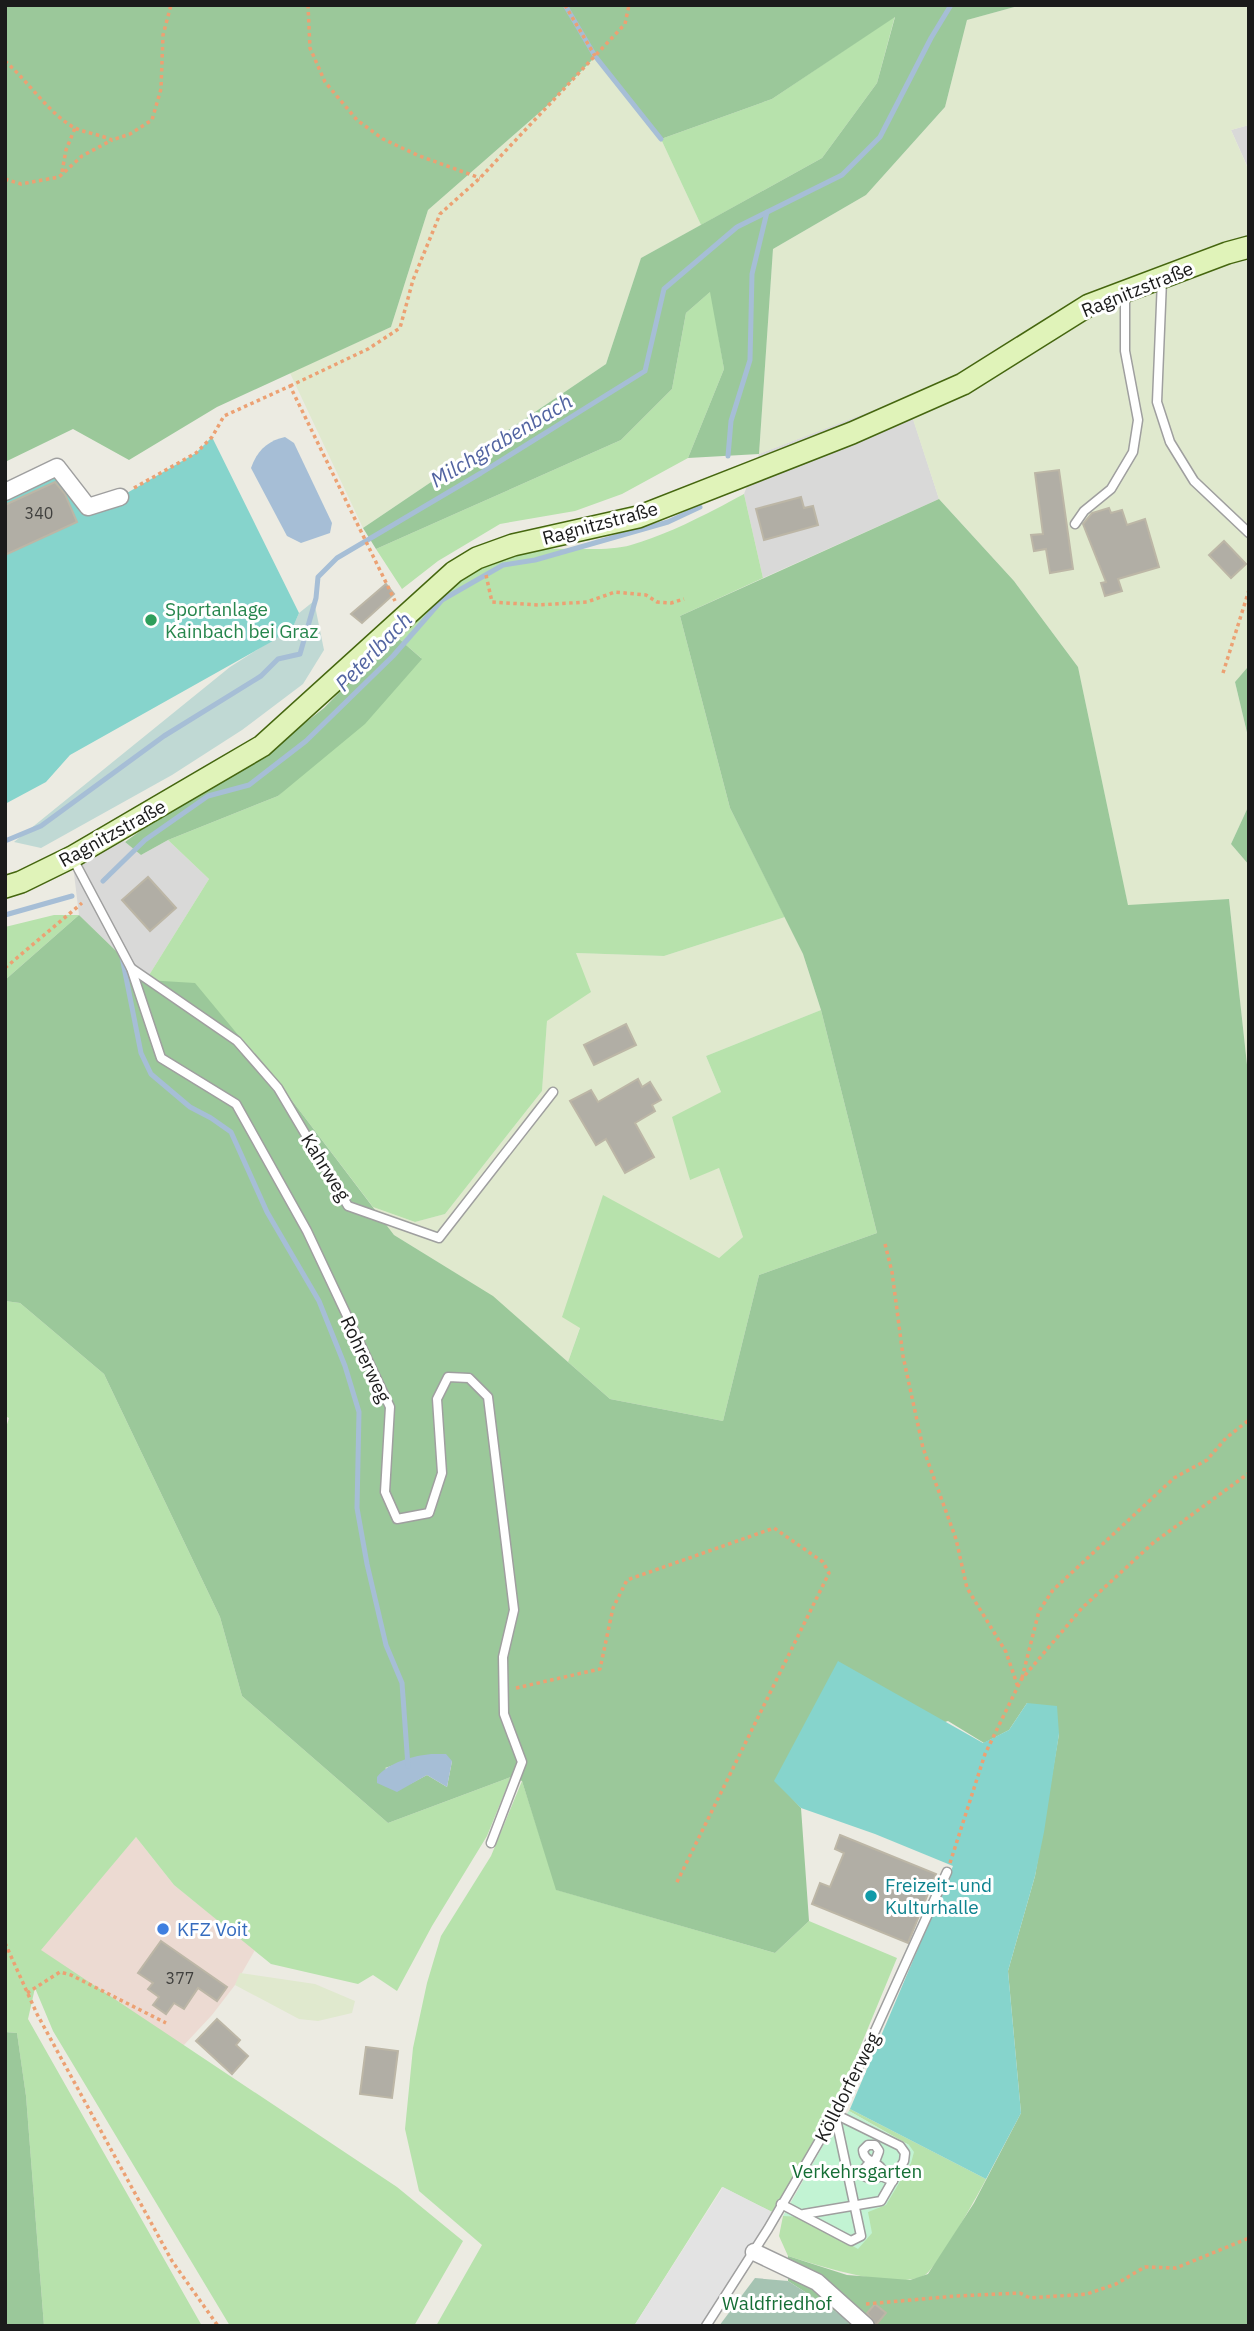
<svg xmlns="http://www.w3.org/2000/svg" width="1254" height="2331" font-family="'IBM Plex Sans',sans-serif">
<rect width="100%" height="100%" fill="#ecebe2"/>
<g fill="#d9d9d8">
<polygon points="1249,125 1249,170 1231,130"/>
<polygon points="906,397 939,499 763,578 744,494 759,454"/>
<polygon points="119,831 125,842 141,855 168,840 209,879 146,980 79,915 72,857"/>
</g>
<polygon fill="#ecdad2" points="136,1837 174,1885 255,1950 235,1985 212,2015 183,2046 40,1950"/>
<g fill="#e0e9ce">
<polygon points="1022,5 1249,5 1249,125 1231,130 1249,171 1249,666 1235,682 1249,742 1249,805 1231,844 1249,865 1249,1083 1229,899 1128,906 1078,667 1014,581 939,499 906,398 759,454 773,249 866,195 945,107 967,20"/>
<polygon points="595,56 661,139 701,225 641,258 606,364 363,528 290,373 391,327 428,210 548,105"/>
<polygon points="785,917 803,954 821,1010 706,1056 721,1092 689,1179 719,1168 743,1237 719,1258 562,1316 580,1327 568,1362 492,1296 394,1235 373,1207 415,1222 445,1214 542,1091 547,1021 576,953 664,956"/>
<polygon points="240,1973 315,1984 355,2001 352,2013 318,2021 299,2019 235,1985"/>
</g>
<g fill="#b7e2ac">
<polygon points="895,16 877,83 822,158 701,225 661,139 772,99"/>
<polygon points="711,291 724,369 688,458 622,494 575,511 500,524 438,561 402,589 376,549 621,440 672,389 686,313"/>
<path d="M744,494L763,578L680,616L730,808L785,917L664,956L576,953L591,992L547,1021L542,1091L445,1214L415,1222L373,1207L287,1094L146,980L209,879L168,840L278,796L421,658L397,637C434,600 475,558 529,550C560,546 603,553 631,545C667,535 711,512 744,494Z"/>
<polygon points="54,915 79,915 5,980 5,927"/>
<polygon points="821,1010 877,1233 759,1275 723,1421 610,1399 568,1362 580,1328 562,1317 603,1195 719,1258 743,1237 719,1168 690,1180 672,1117 721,1092 706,1056"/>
<polygon points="5,1301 20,1303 104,1374 220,1617 242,1696 388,1823 511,1777 487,1836 432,1926 397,1991 373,1975 358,1984 271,1964 174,1885 136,1837 41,1950 397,2187 463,2241 414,2326 230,2326 53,2031 35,1988 28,2019 202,2326 44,2326 26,2096 17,2033 5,2032 5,1431 9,1418 5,1416"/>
<polygon points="522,1781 557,1890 775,1953 809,1921 897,1958 837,2103 772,2212 722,2187 634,2326 436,2326 482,2245 419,2191 405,2129 413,2048 427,1983 441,1936 491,1856"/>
<path d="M850,2109L986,2179C978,2195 937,2268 925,2275C895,2291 820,2266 788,2256L779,2236L783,2216L868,2212L909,2145L849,2111Z"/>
</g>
<g fill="#9bc89a" fill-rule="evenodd">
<polygon points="5,5 1022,5 967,20 945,107 866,195 773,249 759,454 688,458 724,369 710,292 686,313 672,389 621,440 376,549 363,528 606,364 641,258 822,158 877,83 895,17 772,99 661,139 595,57 548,105 428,210 391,327 217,407 129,460 73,429 5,462"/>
<path d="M939,499L1014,581L1078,667L1128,905L1229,899L1249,1083V2326H849L847,2319L788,2281V2256L847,2275L910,2280L928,2274L974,2203L1021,2113L1008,1971L1035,1876L1059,1734L1027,1703L1009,1730L984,1743L948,1721L775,1780L801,1808L809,1921L775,1953L556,1890L522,1781L511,1777L388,1823L242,1696L220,1617L104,1374L20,1303L5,1301V980L79,915L146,980L195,983L287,1094L394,1235L493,1296L610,1399L723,1421L759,1275L877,1233L821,1010L803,954L730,808L680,616ZM452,1761L447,1787L427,1775L410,1784L385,1768L397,1764Z"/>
<polygon points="397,637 422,659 365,724 278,796 168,840 141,855 125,842 173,807 273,748 324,708 364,667"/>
<polygon points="1247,668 1249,668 1249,741 1235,682"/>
<polygon points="1249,805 1249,865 1231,844"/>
<polygon points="5,2032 17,2033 26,2096 44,2326 5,2326"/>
</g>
<polygon fill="#c0d9d4" points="314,601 324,650 303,684 242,730 172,775 41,848 14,842 230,667 293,627 299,613"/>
<polygon fill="#a5c3b2" points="755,2278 788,2281 847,2319 849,2326 719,2326"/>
<polygon fill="#c2f3d3" points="849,2111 909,2145 914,2152 911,2163 886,2205 868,2212 872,2233 858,2249 802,2217 783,2216 825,2142"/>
<g fill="#86d4cc">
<polygon points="212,437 299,613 293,627 271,642 70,755 46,782 5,804 5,492 57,467 88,506 120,497 196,453"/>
<polygon points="838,1661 983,1743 1009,1730 1027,1703 1057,1706 1059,1734 1044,1832 1035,1876 1008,1971 1021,2113 986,2179 850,2109 953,1866 875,1834 801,1808 774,1781"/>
</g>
<polygon fill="#e3e3e3" points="723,2187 776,2214 706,2326 634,2326"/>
<g fill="#a6bed6">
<path d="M285,437L294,443L332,523L330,533L301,543L287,536L251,468C257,451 267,441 285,437Z"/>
<path d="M431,1754H446L452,1761L447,1787L427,1775L397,1792L377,1783V1777C389,1762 413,1756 431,1754Z"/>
</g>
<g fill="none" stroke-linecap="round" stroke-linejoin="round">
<g stroke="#a6bed6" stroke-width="5">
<polyline points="565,5 595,56 661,139"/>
<polyline points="728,456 731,421 750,360 752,274 767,212"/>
<polyline points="5,841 41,826 164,736 261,676 278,659 300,654 316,598 318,577 337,558 481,473 645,371 664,289 737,227 842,175 880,137 931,38 951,5"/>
<polyline points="103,881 145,840 208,796 249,785 306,741 393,656 442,600 503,565 535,560 668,522 700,507"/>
<polyline points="5,915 72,896"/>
<polyline points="122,957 141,1053 151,1074 190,1107 211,1118 231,1132 267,1212 319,1301 345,1366 359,1412 357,1508 367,1564 386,1645 402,1683 408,1766"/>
</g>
</g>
<g fill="#b1aea5" stroke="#bcb6a6" stroke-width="2">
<polygon points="1059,470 1073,569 1050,573 1046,549 1034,551 1031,535 1043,534 1035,473"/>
<polygon points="55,482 65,494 77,522 5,555 5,505"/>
<polygon points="801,497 804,508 813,506 818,525 764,540 756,509"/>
<polygon points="1109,508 1111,513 1122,510 1127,525 1145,519 1159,567 1118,579 1122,591 1105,596 1101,583 1106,582 1083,524 1092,513"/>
<polygon points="1224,541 1246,564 1231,578 1209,555"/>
<polygon points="386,584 394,594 362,623 351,614"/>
<polygon points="148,877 176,908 150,931 122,900"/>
<polygon points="626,1024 636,1045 594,1065 584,1045"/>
<polygon points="638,1079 642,1087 650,1082 661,1100 652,1105 655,1111 635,1123 654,1157 625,1173 606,1139 596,1145 570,1101 591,1090 598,1102"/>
<polygon points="840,1835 936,1874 908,1943 812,1904 820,1883 830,1887 844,1853 835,1849"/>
<polygon points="161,1941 227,1987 217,2001 198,1988 184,2009 174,2003 166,2014 153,2005 159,1997 148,1989 153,1983 138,1973"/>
<polygon points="217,2019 240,2040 236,2045 248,2056 232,2074 196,2041"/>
<polygon points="366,2047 398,2051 392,2098 360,2094"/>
<polygon points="875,2304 886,2313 876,2325 867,2313"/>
</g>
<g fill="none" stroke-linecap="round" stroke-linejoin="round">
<g stroke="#9f9f9f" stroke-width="11">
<g id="service">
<polyline points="1162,280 1157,402 1170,442 1194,481 1249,533"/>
<polyline points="1075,524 1084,511 1111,489 1133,452 1138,420 1125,351 1125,294"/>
<polyline points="72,857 131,968 161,1058 236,1104 307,1231 390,1407 385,1492 397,1519 429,1513 442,1473 437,1399 448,1377 469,1378 488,1397 514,1610 503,1657 504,1714 522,1762 491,1843"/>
<polyline points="131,968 237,1041 278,1088 348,1206 439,1238 553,1092"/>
<path d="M881,2176V2168C875,2160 864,2162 863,2150L868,2145H875L879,2151L876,2159C871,2162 868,2164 865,2168L866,2177L873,2179L881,2176L893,2181"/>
<polyline points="781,2204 851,2241 861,2236 835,2114"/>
<polyline points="804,2214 881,2201 904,2161 905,2153 900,2146 835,2114"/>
<polyline points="706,2326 768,2229 835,2114 841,2106 947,1872"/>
</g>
</g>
<g stroke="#9f9f9f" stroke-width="19">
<g id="minor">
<polyline points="5,492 57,467 88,507 120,497"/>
<polyline points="754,2252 817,2282 866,2326"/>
</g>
</g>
<g stroke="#45660f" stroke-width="24">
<polyline id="secondary" points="5,887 21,882 72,857 262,746 454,572 477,558 513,545 638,517 852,433 963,384 1089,305 1227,253 1249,247"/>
</g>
<g stroke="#eca173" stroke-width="3.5" stroke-dasharray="3.5 3.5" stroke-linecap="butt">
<polyline points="308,5 310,48 325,82 357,120 383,139 417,155 480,178"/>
<polyline points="565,5 595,56"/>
<path d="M5,61C28,81 49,114 75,128C83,132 101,135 112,140L130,134L152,120L161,89L163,35L171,5"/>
<polyline points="62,172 66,150 75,128"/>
<polyline points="5,179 21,184 59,177 82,156 112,140"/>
<polyline points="290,386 368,349 400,328 413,280 440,214 480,178 625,24 629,5"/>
<polyline points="134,488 196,453 212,437 224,416 290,386 395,601"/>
<polyline points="486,575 492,602 538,605 587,602 615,592 646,595 657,602 671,603 684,599"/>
<polyline points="1223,673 1249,590"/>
<polyline points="5,968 82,903"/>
<polyline points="885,1244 892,1272 903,1356 923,1448 956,1539 967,1588 1006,1652 1018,1687"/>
<polyline points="1022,1678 1039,1611 1053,1590 1174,1478 1207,1460 1226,1438 1249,1420"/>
<polyline points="516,1688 600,1669 613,1608 627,1580 774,1528 823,1562 829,1573 676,1884"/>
<polyline points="950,1863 985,1754 1021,1680 1082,1608 1153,1543 1249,1473"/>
<polyline points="5,1943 37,2014 172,2261 218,2326"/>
<polyline points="27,1993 60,1972 71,1975 166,2023"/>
<polyline points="866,2304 956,2296 1020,2293 1030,2298 1087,2294 1116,2284 1145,2267 1176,2268 1249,2238"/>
</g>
<use href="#service" stroke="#fff" stroke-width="8"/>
<use href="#minor" stroke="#fff" stroke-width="16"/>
<use href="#secondary" stroke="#e0f3b9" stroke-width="21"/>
</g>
<circle fill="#2e9e5b" stroke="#fff" stroke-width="2.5" cx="151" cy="620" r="7"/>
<circle fill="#0f9aa8" stroke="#fff" stroke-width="2.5" cx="871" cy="1896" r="7"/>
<circle fill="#3f7fe0" stroke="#fff" stroke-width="2.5" cx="163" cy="1929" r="7"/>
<g text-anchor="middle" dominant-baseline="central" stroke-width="6" stroke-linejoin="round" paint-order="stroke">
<g font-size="16" fill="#40403e">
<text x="39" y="513">340</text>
<text x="180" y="1978">377</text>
</g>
<g font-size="19" fill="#1b1b1b" stroke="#fff">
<text transform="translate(1137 289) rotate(-22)">Ragnitzstraße</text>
<text transform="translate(600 523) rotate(-15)">Ragnitzstraße</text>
<text transform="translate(112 833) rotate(-29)">Ragnitzstraße</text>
<text transform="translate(326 1167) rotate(58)">Kahrweg</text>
<text transform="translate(366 1359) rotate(65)">Rohrerweg</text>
<text transform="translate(847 2087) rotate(-63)">Kölldorferweg</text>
</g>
<g font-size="19" fill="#27864d" stroke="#fff" text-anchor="start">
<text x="165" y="609">Sportanlage<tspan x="165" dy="22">Kainbach bei Graz</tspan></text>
</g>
<g font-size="19" fill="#0d838f" stroke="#fff" text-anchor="start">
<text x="885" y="1885">Freizeit- und<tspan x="885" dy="22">Kulturhalle</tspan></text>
</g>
<g font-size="19" fill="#366cbe" stroke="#fff" text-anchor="start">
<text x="177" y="1929">KFZ Voit</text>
</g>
<g font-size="19" fill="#156e35" stroke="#fff">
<text x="857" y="2171">Verkehrsgarten</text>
<text x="777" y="2303">Waldfriedhof</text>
</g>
<g font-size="21" font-style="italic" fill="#5264a1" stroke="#fff">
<text transform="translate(501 440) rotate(-31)">Milchgrabenbach</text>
<text transform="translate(373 651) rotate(-46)">Peterlbach</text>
</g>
</g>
<rect width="1254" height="2331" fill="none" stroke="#1b1b1b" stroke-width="14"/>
</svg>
